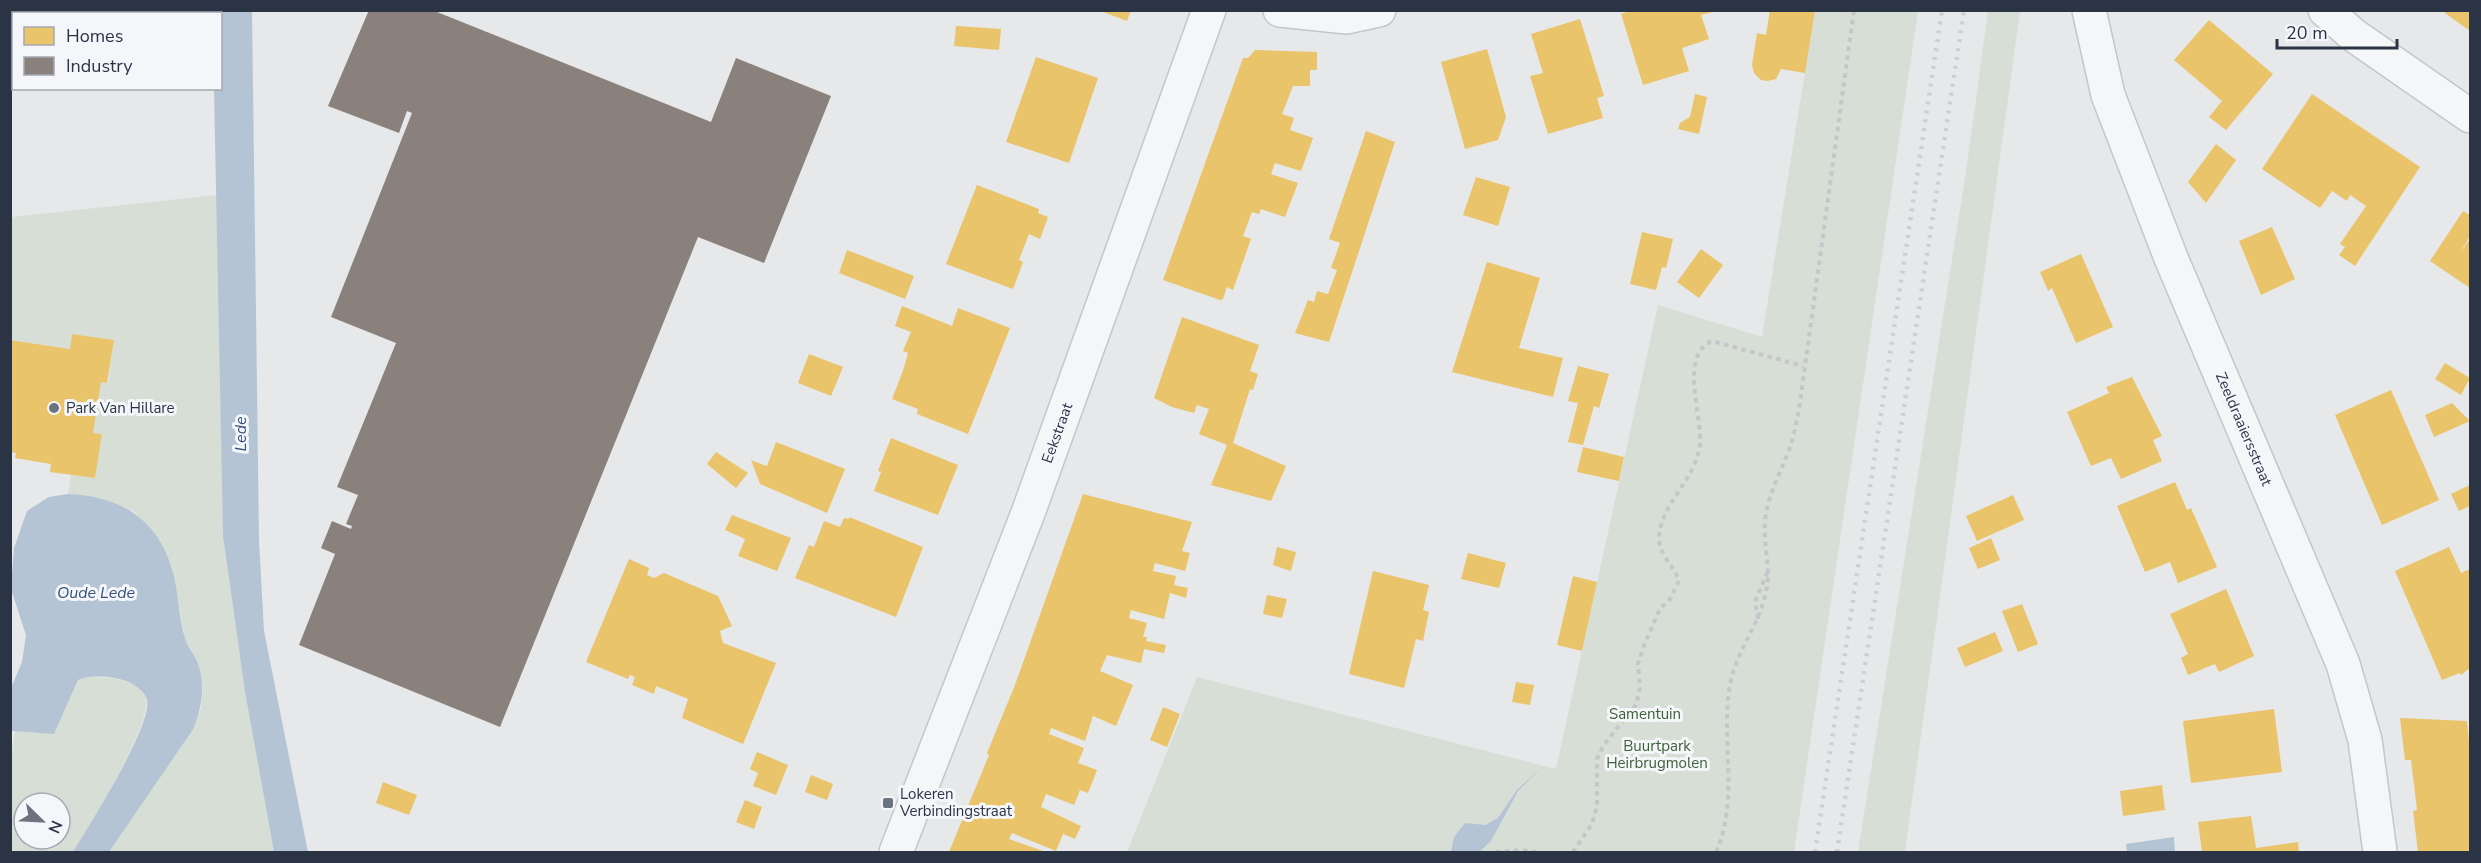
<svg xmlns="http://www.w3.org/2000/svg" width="2481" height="863" font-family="'Nunito Sans',sans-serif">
<rect width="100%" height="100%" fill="#e6e8ea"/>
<g fill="#d6ded6" fill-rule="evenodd">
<polygon points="1815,11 1918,11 1794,852 1127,852 1197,677 1556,769 1658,305 1762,337"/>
<polygon points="1988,11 2020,11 1905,852 1858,852 1967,165"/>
<polygon points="217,195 223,536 245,692 274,852 109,852 194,728 201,708 203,688 198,663 186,644 172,567 135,512 99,498 68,494 71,475 95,478 101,434 93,433 101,382 108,383 114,340 72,334 70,349 11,340 11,217"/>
<path d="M87,677C106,678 136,676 145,696C156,720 88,827 73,852H11L10,763L15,731L54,734L78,680ZM24,803H60V839H24Z"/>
</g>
<g fill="#b4c4d5">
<polygon points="220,11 252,11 259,540 264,631 308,852 274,852 245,692 223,536 214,89 220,88"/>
<path d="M68,494C119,496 157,518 172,569C179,592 178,618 186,641C188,648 194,654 197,661C206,685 202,705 194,728L109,852H73C89,825 152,727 147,700C145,691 132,682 123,680C109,676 91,675 78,680L54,734L11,731V688L22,662L26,635L11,589L14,548L27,511L49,497Z"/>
<polygon points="1543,766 1518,791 1491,841 1479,852 1451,852 1454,837 1465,823 1485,825 1498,818 1517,790"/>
<polygon points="2174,837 2175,852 2127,852 2126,844"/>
</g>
<g fill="#e9c46a">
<polygon points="1098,10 1131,10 1127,21"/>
<polygon points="1632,10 1716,10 1716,11 1701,15 1709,39 1682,48 1689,71 1643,85 1621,14"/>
<polygon points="1770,10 1815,11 1805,73 1781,69 1776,79 1767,81 1761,80 1754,73 1752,65 1757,33 1766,35"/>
<polygon points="2447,10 2470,10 2470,31 2445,13"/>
<polygon points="1580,19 1604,96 1597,98 1603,118 1548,134 1530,76 1543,73 1531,34"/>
<polygon points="2209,20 2273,74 2226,130 2209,117 2222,101 2174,60"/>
<polygon points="956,26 1001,29 999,50 954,46"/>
<polygon points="1487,49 1506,117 1498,140 1465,149 1441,62"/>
<polygon points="1255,50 1317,52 1317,70 1310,70 1310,86 1293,86 1282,114 1294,118 1290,130 1313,138 1301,171 1275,163 1271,174 1298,183 1285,217 1261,209 1259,214 1252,212 1243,236 1251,239 1233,290 1227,287 1223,299 1220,300 1163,280 1243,58 1248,58"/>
<polygon points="1036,57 1098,78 1069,163 1006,142"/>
<polygon points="1695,94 1707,97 1699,134 1678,129 1680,123 1690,117"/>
<polygon points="2312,94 2420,167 2355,266 2339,255 2345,247 2340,244 2366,206 2350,195 2347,201 2332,191 2320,208 2262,169"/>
<polygon points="1366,131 1395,142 1329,342 1295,333 1308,300 1314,302 1317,291 1328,294 1337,270 1331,268 1340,243 1329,239"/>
<polygon points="2216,144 2236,160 2206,203 2188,182"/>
<polygon points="1476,177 1510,187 1498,226 1463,215"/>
<polygon points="977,185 1039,209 1038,213 1048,217 1040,239 1029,234 1019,260 1023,262 1013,289 946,264"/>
<polygon points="2463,211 2470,215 2470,236 2460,253 2470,239 2470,288 2430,261"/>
<polygon points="2272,227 2295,279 2261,295 2239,241"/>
<polygon points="1642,232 1673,239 1666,268 1662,267 1656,290 1630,284"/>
<polygon points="1701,249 1723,265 1699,298 1677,282"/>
<polygon points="847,250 914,276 905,299 839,273"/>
<polygon points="2081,254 2113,327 2076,343 2052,288 2048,291 2040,272"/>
<polygon points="1487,262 1540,278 1519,348 1563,358 1553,397 1452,372"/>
<polygon points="902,306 952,326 958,308 1010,328 968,434 917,414 918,409 892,399 904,368 908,353 903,351 911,332 895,326"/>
<polygon points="1182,317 1259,345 1250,371 1258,374 1253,390 1250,389 1233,443 1286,466 1271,501 1211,485 1227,445 1199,434 1209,409 1197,405 1194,413 1172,407 1154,398"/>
<polygon points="72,334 114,340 107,383 101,382 93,433 102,434 95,478 50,472 51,464 15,458 16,453 10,452 10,340 70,349"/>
<polygon points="809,354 843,367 831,396 798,383"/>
<polygon points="2445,363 2470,378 2461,395 2435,379"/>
<polygon points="1578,366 1609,374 1599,408 1594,406 1583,445 1568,442 1578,403 1568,401"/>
<polygon points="2132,377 2162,436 2153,440 2162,461 2121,479 2111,458 2091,466 2067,412 2109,393 2106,387"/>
<polygon points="2391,390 2439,500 2382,525 2335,415"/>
<polygon points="2452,403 2470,421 2434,437 2425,415"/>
<polygon points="891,438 958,465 938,515 874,491 881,472 878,471"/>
<polygon points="776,442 845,469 827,513 760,484 751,460 767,466"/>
<polygon points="1583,447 1624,457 1619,481 1577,472"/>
<polygon points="716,452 748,473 736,488 707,464"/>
<polygon points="2175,482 2187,510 2191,508 2217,567 2178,583 2170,562 2145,572 2117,506"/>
<polygon points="2470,485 2470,506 2459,511 2451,494"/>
<polygon points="1083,494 1192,522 1182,551 1190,553 1185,571 1155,563 1153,571 1176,576 1174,585 1188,588 1186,598 1170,593 1164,619 1131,610 1129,618 1147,623 1143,637 1147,637 1146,641 1166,645 1164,653 1144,649 1141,663 1107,655 1100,671 1133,685 1116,726 1093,716 1085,741 1051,728 1049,734 1084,748 1078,763 1097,770 1088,793 1080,790 1074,805 1046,794 1041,807 1081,826 1075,839 1063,834 1056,851 1012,833 1009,839 1046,852 949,852 989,755 987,753 1015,685"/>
<polygon points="2013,495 2024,520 1977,541 1966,516"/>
<polygon points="732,515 791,538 777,571 738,556 745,539 725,530"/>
<polygon points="849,517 923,547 896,617 795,578 809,545 814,547 824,521 840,527 844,518 849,519"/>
<polygon points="1991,538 2000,560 1978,569 1969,548"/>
<polygon points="1277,547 1296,552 1291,571 1273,565"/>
<polygon points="2449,547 2461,573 2470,569 2470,668 2461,675 2460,673 2442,680 2395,571"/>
<polygon points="1468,553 1506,563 1499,588 1461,579"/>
<polygon points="629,559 649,568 647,575 654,578 664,573 718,596 732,626 720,631 723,643 776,663 743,744 682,718 688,699 656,686 654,694 632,685 635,677 630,675 628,679 586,662"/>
<polygon points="1373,571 1429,585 1423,610 1429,612 1423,641 1416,639 1404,688 1349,674"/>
<polygon points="1573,576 1597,582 1582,651 1557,645"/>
<polygon points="2226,589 2254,656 2219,672 2215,664 2188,675 2181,658 2188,654 2170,614"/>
<polygon points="1267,595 1287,599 1282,618 1263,614"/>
<polygon points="2022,604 2038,644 2018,652 2002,611"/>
<polygon points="1995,632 2003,651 1965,667 1957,648"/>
<polygon points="1516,682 1534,685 1530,705 1512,702"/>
<polygon points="1163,707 1180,714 1167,747 1150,740"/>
<polygon points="2274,709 2282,772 2191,783 2183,721"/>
<polygon points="2400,718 2467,721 2470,750 2470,852 2418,852 2413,811 2417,810 2411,760 2405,760"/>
<polygon points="757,752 788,765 776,795 753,786 758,773 750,769"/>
<polygon points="811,775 833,784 827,800 805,792"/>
<polygon points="383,782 417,795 409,815 376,803"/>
<polygon points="2162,785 2165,810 2123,816 2120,791"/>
<polygon points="745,800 762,807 754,829 736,822"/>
<polygon points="2251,816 2256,848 2298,842 2299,852 2202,852 2198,822"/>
</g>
<polygon fill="#8a817c" points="369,10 432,10 711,122 736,58 831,96 764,263 698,237 500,727 299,645 335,554 321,548 332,521 351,529 352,526 346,524 358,495 337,487 396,343 331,317 412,113 407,111 399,133 328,106"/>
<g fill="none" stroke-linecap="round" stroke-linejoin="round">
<g stroke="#c4c6c8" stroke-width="36">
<g id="minor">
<polyline points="1280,10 1347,17 1379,10"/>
<polyline points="2089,10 2108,95 2171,258 2343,664 2365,740 2380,852"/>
<polyline points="2325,10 2352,34 2470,116"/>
<polyline points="896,852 1028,513 1209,10"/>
</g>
</g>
<g stroke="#c5c6ca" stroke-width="4" stroke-dasharray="4.5 4.5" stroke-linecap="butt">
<polyline points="1758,619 1755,602 1768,571"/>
<polyline points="1496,852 1521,850 1537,852"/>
<path d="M1573,852L1592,824L1597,806V759L1603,746L1636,705L1640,688L1638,664L1645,643L1660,609L1670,599L1679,581C1675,567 1660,556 1659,540C1659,504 1696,481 1700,444C1702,415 1679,355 1712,341L1803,366"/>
<path d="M1716,852C1740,799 1720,740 1730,685C1736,651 1759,626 1766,592C1772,566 1761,540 1766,514C1770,491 1781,471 1789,450C1794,437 1796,423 1799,410L1854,10"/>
</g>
<use href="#minor" stroke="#f5f6f7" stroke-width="33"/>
<g stroke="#cecfd2" stroke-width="4.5" stroke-dasharray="3 6" stroke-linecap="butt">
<polyline points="1815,852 1942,10"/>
<polyline points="1837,852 1964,10"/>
</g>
</g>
<g fill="#6c737f" stroke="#f4f6f9" stroke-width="2">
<circle cx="54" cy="408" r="6"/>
<rect x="882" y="797" width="12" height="12" rx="3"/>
</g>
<g text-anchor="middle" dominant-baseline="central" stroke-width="6" stroke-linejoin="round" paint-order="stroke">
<g font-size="15" fill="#2b3445" stroke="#f4f6f9" text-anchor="start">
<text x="66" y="408">Park Van Hillare</text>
<text x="900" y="794">Lokeren<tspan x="900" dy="17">Verbindingstraat</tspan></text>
</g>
<g font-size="15" fill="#2b3445" stroke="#f4f6f9">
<text transform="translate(2244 429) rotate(67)">Zeeldraaiersstraat</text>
<text transform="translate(1057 433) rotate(-70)">Eekstraat</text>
</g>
<g font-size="15" fill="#3f6138" stroke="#f4f6f9">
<text x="1645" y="714">Samentuin</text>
<text x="1657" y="746">Buurtpark<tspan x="1657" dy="17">Heirbrugmolen</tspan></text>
</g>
<g font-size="16" font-style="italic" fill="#34527a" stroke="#f4f6f9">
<text transform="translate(241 434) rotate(-90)">Lede</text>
<text x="96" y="593">Oude Lede</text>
</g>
</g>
<rect width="2481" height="863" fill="none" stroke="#2b3445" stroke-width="24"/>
<rect x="12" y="12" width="210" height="78" fill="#f4f6f9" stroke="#a4a8b1" stroke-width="1.5"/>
<rect x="24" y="27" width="30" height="18" fill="#e9c46a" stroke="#a4a8b1" stroke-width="1.5"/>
<text x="66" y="42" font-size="18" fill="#2b3445">Homes</text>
<rect x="24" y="57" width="30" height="18" fill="#8a817c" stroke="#a4a8b1" stroke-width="1.5"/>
<text x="66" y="72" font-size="18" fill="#2b3445">Industry</text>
<g transform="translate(42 821) rotate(114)"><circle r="28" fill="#f4f6f9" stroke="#a4a8b1" stroke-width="1.5"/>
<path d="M0-4.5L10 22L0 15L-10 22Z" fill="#6c737f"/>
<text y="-9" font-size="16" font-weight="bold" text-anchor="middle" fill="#2b3445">N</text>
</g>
<path d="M2277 39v9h120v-9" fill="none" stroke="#2b3445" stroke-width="3"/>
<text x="2286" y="39" font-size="18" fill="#2b3445" stroke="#f4f6f9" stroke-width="4.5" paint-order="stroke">20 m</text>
</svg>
